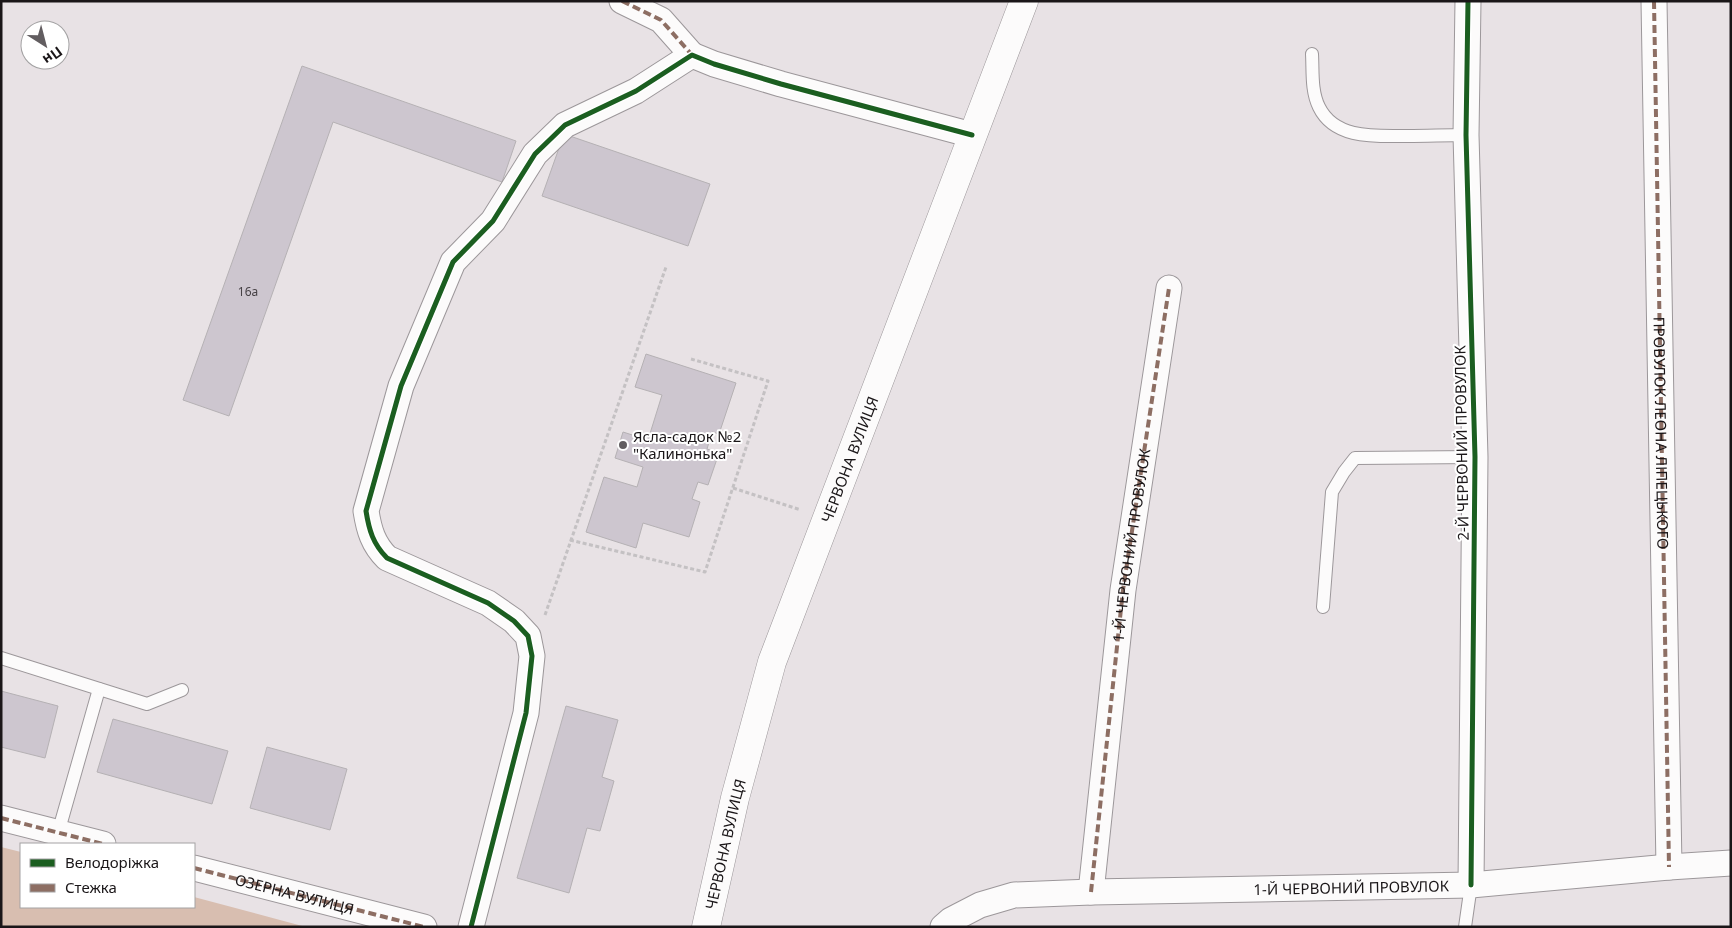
<svg xmlns="http://www.w3.org/2000/svg" width="1732" height="928" font-family="'Noto Sans',sans-serif">
<rect width="100%" height="100%" fill="#e8e2e5"/>
<polygon fill="#d8beb0" points="1,847 21,852 21,907 194,907 194,897 306,927 1,927"/>
<g fill="#cdc6cf" stroke="#b5b1b4">
<polygon points="302,66 516,141 502,182 333,122 229,416 183,400"/>
<polygon points="564,134 710,184 688,246 542,196"/>
<polygon points="646,354 736,383 719,434 712,432 707,449 719,453 708,485 698,482 692,499 700,502 689,537 643,523 636,548 586,532 604,477 637,487 643,467 615,458 623,432 648,440 662,395 635,387"/>
<polygon points="1,691 58,706 45,758 1,747"/>
<polygon points="566,706 618,720 602,777 614,781 600,831 587,828 569,893 517,878"/>
<polygon points="113,719 228,751 212,804 97,772"/>
<polygon points="267,747 347,769 330,830 250,808"/>
</g>
<g fill="none" stroke-linecap="round" stroke-linejoin="round">
<g stroke="#9c979a" stroke-width="14">
<g id="service">
<path d="M1312,54C1313,71 1311,91 1319,107C1335,140 1377,136 1408,136C1427,136 1446,135 1466,135"/>
<polyline points="1323,607 1332,492 1344,472 1355,458 1475,457"/>
<polyline points="1,658 147,704 182,690"/>
<polyline points="58,833 99,689"/>
<polyline points="1465,927 1471,885"/>
</g>
</g>
<g stroke="#9c979a" stroke-width="27">
<g id="minor">
<polyline points="622,1 661,20 692,55"/>
<polyline points="1468,1 1466,135 1475,457 1471,885"/>
<path id="s1" d="M1654,1L1669,867"/>
<polyline points="1,818 103,844"/>
<polyline points="194,868 424,927"/>
<path id="s2" d="M1091,892L1123,590L1169,288"/>
<path d="M471,927L526,713L532,656L528,636L514,621L488,603L387,558C373,544 369,530 366,511L401,386L453,262L493,221L535,154L565,125L636,91L692,55L714,64L781,84L972,135"/>
<path id="s3" d="M943,927L951,920L980,905L1014,895L1091,892L1471,885L1669,867L1731,863"/>
</g>
</g>
<g stroke="#9c979a" stroke-width="29">
<g id="secondary">
<path id="s4" d="M706,927L735,798L772,662L1024,1"/>
</g>
</g>
<g stroke="#c4c1c3" stroke-width="3" stroke-dasharray="4 2.5" stroke-linecap="butt">
<polyline points="733,488 801,510"/>
<polyline points="570,540 705,572 768,381 691,359"/>
<polyline points="545,615 666,267"/>
</g>
<use href="#service" stroke="#fcfbfb" stroke-width="12"/>
<use href="#minor" stroke="#fcfbfb" stroke-width="25"/>
<use href="#secondary" stroke="#fcfbfb" stroke-width="28"/>
<g stroke="#8d6e63" stroke-width="4" stroke-dasharray="8 4" stroke-linecap="butt">
<polyline points="622,1 661,20 692,55"/>
<polyline points="1654,1 1669,867"/>
<polyline points="1,818 103,844"/>
<path id="s5" d="M194,868L424,927"/>
<polyline points="1091,892 1123,590 1169,288"/>
</g>
<g stroke="#fff" stroke-width="8">
<g id="cycleway">
<polyline points="1468,1 1466,135 1475,457 1471,885"/>
<path d="M471,927L526,713L532,656L528,636L514,621L488,603L387,558C373,544 369,530 366,511L401,386L453,262L493,221L535,154L565,125L636,91L692,55L714,64L781,84L972,135"/>
</g>
</g>
<use href="#cycleway" stroke="#1b5e20" stroke-width="5"/>
</g>
<circle fill="#625d60" stroke="#fff" stroke-width="2" cx="623" cy="445" r="5"/>
<g text-anchor="middle" dominant-baseline="central" stroke-width="4" stroke-linejoin="round" paint-order="stroke">
<g font-size="12" fill="#474246">
<text x="248" y="291">16а</text>
</g>
<g font-size="15" fill="#1a1618" stroke="#fff">
<text stroke="none"><textPath href="#s1" startOffset="432">ПРОВУЛОК ЛЕОНА ЛІПЕЦЬКОГО</textPath></text>
<text transform="translate(1461 443) rotate(-91)">2-Й ЧЕРВОНИЙ ПРОВУЛОК</text>
<text stroke="none"><textPath href="#s4" startOffset="490">ЧЕРВОНА ВУЛИЦЯ</textPath></text>
<text stroke="none"><textPath href="#s2" startOffset="349">1-Й ЧЕРВОНИЙ ПРОВУЛОК</textPath></text>
<text stroke="none"><textPath href="#s4" startOffset="85">ЧЕРВОНА ВУЛИЦЯ</textPath></text>
<text stroke="none"><textPath href="#s3" startOffset="416">1-Й ЧЕРВОНИЙ ПРОВУЛОК</textPath></text>
<text stroke="none"><textPath href="#s5" startOffset="104">ОЗЕРНА ВУЛИЦЯ</textPath></text>
</g>
<g font-size="15" fill="#1a1618" stroke="#fff" text-anchor="start">
<text x="633" y="436">Ясла-садок №2<tspan x="633" dy="17">"Калинонька"</tspan></text>
</g>
</g>
<rect width="1732" height="928" fill="none" stroke="#1a1618" stroke-width="5"/>
<rect x="20" y="843" width="175" height="65" fill="#ffffff" stroke="#a3a2a3"/>
<rect x="30" y="859" width="25" height="8" fill="#1b5e20" stroke="#a3a2a3"/>
<text x="65" y="868" font-size="15" fill="#1a1618">Велодоріжка</text>
<rect x="30" y="884" width="25" height="8" fill="#8d6e63" stroke="#a3a2a3"/>
<text x="65" y="893" font-size="15" fill="#1a1618">Стежка</text>
<g transform="translate(45 45) rotate(144)"><circle r="24" fill="#ffffff" stroke="#a3a2a3"/>
<path d="M0-4L9 19L0 12L-9 19Z" fill="#625d60"/>
<text y="-8" font-size="14" font-weight="bold" text-anchor="middle" fill="#1a1618">Пн</text>
</g>
</svg>
